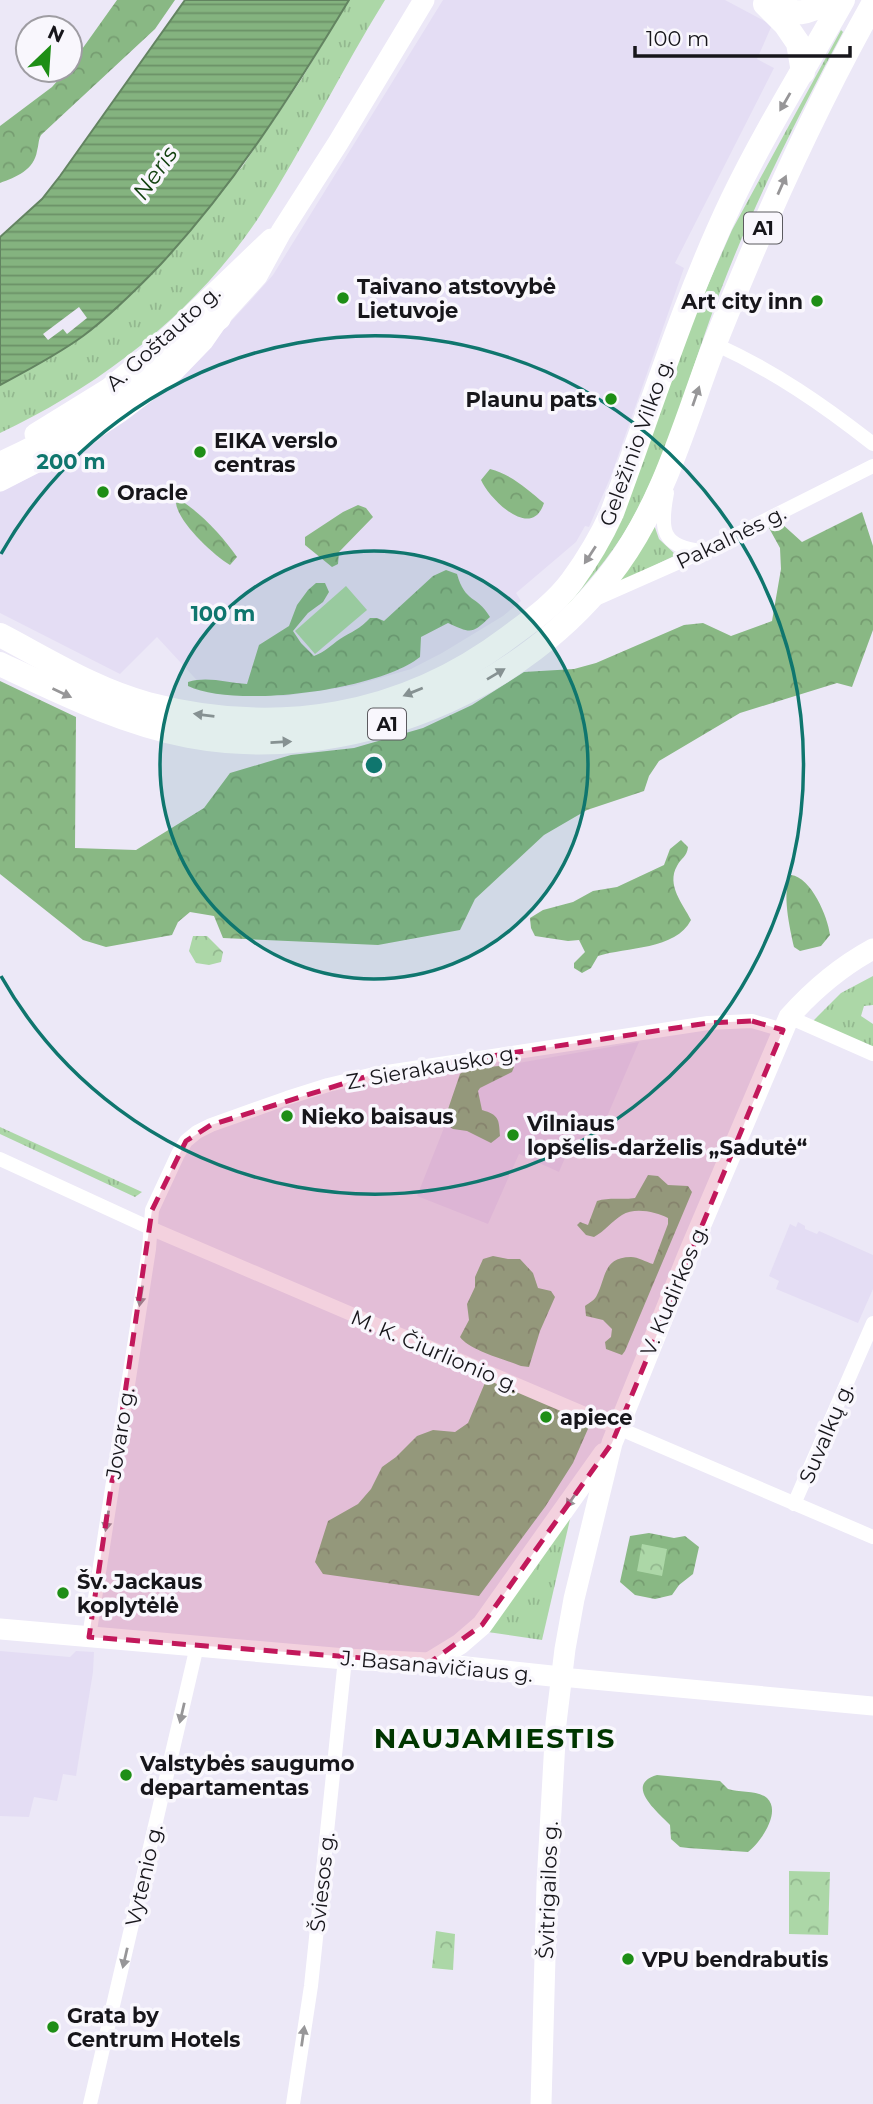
<svg xmlns="http://www.w3.org/2000/svg" width="873" height="2104" font-family="Montserrat,sans-serif">
<defs>
<pattern id="grass-tufts" width="24" height="20" patternUnits="userSpaceOnUse" patternTransform="scale(1.75)"><rect width="24" height="20" fill="#acd7a7"/><path d="M3 7l-1-3M5 7V3M7 7l1-3M15 17l-1-3M17 17v-4M19 17l1-3" fill="none" stroke="#93b88f"/></pattern>
<pattern id="forest-crowns" width="20" height="18" patternUnits="userSpaceOnUse" patternTransform="scale(1.75)"><rect width="20" height="18" fill="#89b884"/><path d="M2 6a3 3 0 1 1 6 0M12 15a3 3 0 1 1 6 0" fill="none" stroke="#769d71"/></pattern>
<pattern id="park-crowns" width="20" height="18" patternUnits="userSpaceOnUse" patternTransform="scale(1.75)"><rect width="20" height="18" fill="#acd7a7"/><path d="M2 6a3 3 0 1 1 6 0M12 15a3 3 0 1 1 6 0" fill="none" stroke="#93b88f"/></pattern>
<pattern id="water-rules" width="6" height="5" patternUnits="userSpaceOnUse" patternTransform="scale(1.75)"><rect width="6" height="5" fill="#84b37f"/><path d="M0 2.5h6" fill="none" stroke="#6b9167"/></pattern>
</defs>
<rect width="100%" height="100%" fill="#ece8f7"/>
<g fill="#e4ddf4">
<polygon points="443,0 725,0 772,25 757,59 774,68 675,263 684,268 611,476 589,527 585,526 576,542 516,593 521,601 503,616 442,653 411,669 353,686 284,696 205,689 157,637 120,674 0,613 0,492 55,465 100,440 101,432 225,328 250,301 273,275"/>
<polygon points="639,1042 603,1126 571,1144 559,1172 519,1154 488,1224 417,1196 466,1072"/>
<polygon points="798,1222 805,1226 805,1229 817,1234 819,1231 873,1255 873,1289 858,1323 776,1289 779,1281 769,1276 790,1224 796,1227"/>
<polygon points="0,1651 70,1657 76,1651 94,1652 93,1672 76,1776 63,1774 57,1801 34,1797 29,1817 0,1816"/>
</g>
<g fill="url(#grass-tufts)">
<path d="M349,0H385C341,71 304,147 259,217C196,312 102,385 0,433V385L56,354L83,336L128,298L242,167L301,80Z"/>
<path d="M841,30L843,32C798,116 754,203 720,292C692,365 673,442 636,512C618,547 593,576 567,606L732,230Z"/>
<polygon points="653,522 659,539 676,555 608,588"/>
<polygon points="873,976 873,1005 864,1006 861,1016 873,1024 873,1047 813,1021 841,993"/>
<polygon points="0,1127 142,1192 135,1197 0,1134"/>
<polygon points="571,1515 542,1640 488,1632"/>
</g>
<g fill="url(#forest-crowns)">
<path d="M117,0H175L155,29L41,135C38,141 39,144 37,151C34,170 16,177 0,183V126L52,87L67,70H70V66Z"/>
<path d="M490,469C511,474 528,490 544,503C532,541 490,500 481,480Z"/>
<path d="M182,501C204,516 222,536 237,557L230,565C213,555 178,522 176,503Z"/>
<polygon points="358,505 366,508 373,517 339,552 338,564 332,567 305,545 305,537 343,512"/>
<polygon points="862,512 873,546 873,630 852,687 837,683 740,713 659,761 649,776 644,791 587,810 544,835 475,899 460,930 378,945 223,938 214,916 190,912 178,922 172,935 106,947 83,940 0,874 0,681 76,717 75,848 136,850 204,808 230,773 291,755 354,748 423,728 472,705 524,672 574,669 596,663 684,625 703,623 731,636 772,621 781,569 780,548 769,528 781,523 802,542"/>
<path d="M446,570L457,574C465,603 477,595 490,617C471,635 471,633 448,623L421,637L420,657C379,690 236,709 188,686V682C208,676 227,683 247,684L259,645L289,626L297,605L308,590L316,583H325L329,592L323,602L308,613L293,631L301,643L314,656C325,652 331,645 340,639C351,632 360,629 370,618H377L384,621L433,576Z"/>
<path d="M681,840L688,847C687,857 681,858 677,866C666,885 683,904 691,920C676,950 626,947 598,956L591,968L582,973L574,968V963L585,952L579,940L568,941L535,936L531,928L530,918L543,910L573,902L593,891L617,887L664,865L670,849Z"/>
<path d="M791,875C811,877 828,917 830,935L821,946L800,951L794,947C790,929 781,891 791,875Z"/>
<path d="M511,1065L514,1067L512,1072L480,1088L478,1091L482,1110C499,1115 499,1119 500,1136L491,1143L467,1131L453,1129L447,1125L445,1118L460,1074L466,1069Z"/>
<path d="M648,1175L658,1176L668,1185L688,1186L692,1192L625,1351L622,1355L606,1349L605,1342L611,1337L612,1329L603,1320L586,1316L585,1306C589,1303 595,1300 597,1295C606,1278 603,1257 631,1257C638,1257 646,1262 653,1264L668,1224V1218C656,1212 635,1207 622,1215C612,1221 605,1231 594,1237L586,1235L577,1225L580,1222L588,1225L597,1201C609,1197 622,1200 635,1198Z"/>
<path d="M493,1256L508,1259H520L533,1273L538,1288L551,1291L555,1297L540,1331L529,1367L521,1366C506,1360 469,1350 460,1337L469,1320L467,1304L475,1287V1277L483,1259Z"/>
<polygon points="487,1378 591,1422 573,1463 545,1507 479,1596 323,1574 315,1562 328,1521 358,1504 371,1489 382,1467 396,1457 417,1436 433,1430 455,1432 468,1423"/>
<polygon points="649,1533 674,1538 685,1536 699,1547 693,1574 679,1585 672,1595 655,1599 635,1595 620,1582 630,1536"/>
<path d="M657,1775L720,1781L728,1789C739,1793 758,1790 767,1798C782,1812 760,1843 748,1852L688,1848L680,1847L671,1839L670,1825C659,1813 623,1785 657,1775Z"/>
</g>
<g fill="url(#park-crowns)">
<polygon points="193,936 207,936 223,952 221,962 209,965 196,963 189,951"/>
<polygon points="642,1544 667,1549 662,1576 637,1571"/>
<polygon points="789,1871 830,1872 828,1935 789,1934"/>
<polygon points="436,1931 455,1934 453,1970 432,1968"/>
</g>
<polygon fill="#acd7a7" points="346,586 367,610 315,654 295,631"/>
<path fill="url(#water-rules)" stroke="#638461" stroke-width="2" d="M185,0H349C293,93 235,184 161,264C136,290 111,315 83,336C57,355 28,370 0,385V237L42,199L60,176Z"/>
<polygon fill="#ece8f7" points="79,307 87,318 67,334 63,329 48,340 43,334"/>
<g fill="none" stroke-linecap="round" stroke-linejoin="round">
<g stroke="#fff" stroke-width="14">
<path d="M715,344C774,371 822,404 873,444"/>
<path d="M667,493C660,529 661,547 702,551"/>
<polyline points="593,600 704,551 873,466"/>
<polyline points="789,1017 873,1054"/>
<polyline points="0,1159 150,1228 873,1537"/>
<polyline points="794,1504 873,1323"/>
<polyline points="89,1637 149,1249 152,1210 178,1154 186,1141 197,1132 211,1125 287,1098 328,1085 374,1074 708,1023 752,1021 783,1030"/>
<polyline points="90,2104 197,1646"/>
<polyline points="293,2104 311,1986 345,1659"/>
</g>
<polyline stroke="#fff" stroke-width="19" points="561,1677 873,1706"/>
<g stroke="#fff" stroke-width="21">
<polyline points="35,434 108,389 153,352 271,239"/>
<polyline points="0,481 68,446 120,412 174,371 203,341 219,318 257,276 281,232 338,143 424,0"/>
<polyline points="0,1629 345,1659 429,1663 561,1677"/>
<polyline points="429,1663 460,1644 482,1625 604,1453"/>
<path d="M541,2104L547,1884L556,1723L565,1649L574,1599L612,1443L688,1255L789,1017C814,989 840,967 873,949"/>
</g>
<g stroke="#fff" stroke-width="24">
<polyline points="765,4 785,24 798,43 803,72"/>
<path d="M767,5C795,13 803,18 829,0"/>
<path d="M0,464C48,442 92,418 135,385C163,363 188,337 219,318"/>
<path d="M0,635C48,660 95,690 148,704C277,738 403,717 509,637C532,620 555,604 572,581C588,559 601,537 612,513C651,408 684,301 732,200C765,131 806,66 843,0"/>
<path d="M0,664C62,693 122,723 189,736C346,765 524,694 618,564C666,497 686,418 715,343C761,227 812,113 873,4"/>
</g>
</g>
<defs><path id="oneway-solid" d="M-6-.8H1V-3.2L6.5 0L1 3.2V.8H-6Z" transform="scale(1.75)"/></defs>
<g fill="#979698">
<use href="#oneway-solid" transform="translate(785 102) rotate(120)"/>
<use href="#oneway-solid" transform="translate(782 185) rotate(-66)"/>
<use href="#oneway-solid" transform="translate(696 396) rotate(-71)"/>
<use href="#oneway-solid" transform="translate(590 555) rotate(123)"/>
<use href="#oneway-solid" transform="translate(496 674) rotate(-31)"/>
<use href="#oneway-solid" transform="translate(413 692) rotate(158)"/>
<use href="#oneway-solid" transform="translate(62 693) rotate(25)"/>
<use href="#oneway-solid" transform="translate(204 715) rotate(-173)"/>
<use href="#oneway-solid" transform="translate(281 742) rotate(-3)"/>
<use href="#oneway-solid" transform="translate(141 1296) rotate(99)"/>
<use href="#oneway-solid" transform="translate(572 1499) rotate(125)"/>
<use href="#oneway-solid" transform="translate(107 1521) rotate(99)"/>
<use href="#oneway-solid" transform="translate(182 1713) rotate(103)"/>
<use href="#oneway-solid" transform="translate(125 1958) rotate(103)"/>
<use href="#oneway-solid" transform="translate(303 2036) rotate(-82)"/>
</g>
<path fill="#c2185b" fill-opacity="0.2" stroke="#c2185b" stroke-width="5" stroke-dasharray="14 9" stroke-linejoin="round" d="M752,1021L783,1030L612,1443L482,1625L429,1663L89,1637L152,1210L186,1141L211,1125L374,1074L708,1023Z"/>
<circle cx="374" cy="765" r="214" fill="#0f766e" fill-opacity=".12"/>
<g fill="none" stroke="#0f766e" stroke-width="3.5">
<circle cx="374" cy="765" r="214"/>
<path d="M1 554A429 429 0 1 1 1 976"/>
</g>
<g fill="#1e8e16" stroke="#f9f7fd" stroke-width="2.5">
<circle cx="343" cy="298" r="7"/>
<circle cx="817" cy="301" r="7"/>
<circle cx="611" cy="399" r="7"/>
<circle cx="200" cy="452" r="7"/>
<circle cx="103" cy="492" r="7"/>
<circle cx="287" cy="1116" r="7"/>
<circle cx="513" cy="1135" r="7"/>
<circle cx="546" cy="1417" r="7"/>
<circle cx="63" cy="1593" r="7"/>
<circle cx="126" cy="1775" r="7"/>
<circle cx="628" cy="1959" r="7"/>
<circle cx="53" cy="2027" r="7"/>
</g>
<g text-anchor="middle" dominant-baseline="central" stroke-width="7" stroke-linejoin="round" paint-order="stroke">
<g fill="#f9f7fd" stroke="#5b5a5f" stroke-width="2">
<rect x="744" y="212.5" width="38" height="31" rx="5"/>
<rect x="368" y="708.5" width="38" height="31" rx="5"/>
</g>
<g font-size="19" font-weight="bold" fill="#17161b">
<text x="763" y="228">A1</text>
<text x="387" y="724">A1</text>
</g>
<g font-size="21" font-weight="bold" fill="#17161b" stroke="#f9f7fd" text-anchor="start">
<text x="357" y="286">Taivano atstovybė<tspan x="357" dy="24">Lietuvoje</tspan></text>
<text x="803" y="301" text-anchor="end">Art city inn</text>
<text x="597" y="399" text-anchor="end">Plaunu pats</text>
<text x="214" y="440">EIKA verslo<tspan x="214" dy="24">centras</tspan></text>
<text x="117" y="492">Oracle</text>
<text x="301" y="1116">Nieko baisaus</text>
<text x="527" y="1123">Vilniaus<tspan x="527" dy="24">lopšelis-darželis „Sadutė“</tspan></text>
<text x="560" y="1417">apiece</text>
<text x="77" y="1581">Šv. Jackaus<tspan x="77" dy="24">koplytėlė</tspan></text>
<text x="140" y="1763">Valstybės saugumo<tspan x="140" dy="24">departamentas</tspan></text>
<text x="642" y="1959">VPU bendrabutis</text>
<text x="67" y="2015">Grata by<tspan x="67" dy="24">Centrum Hotels</tspan></text>
</g>
<g font-size="21" fill="#17161b" stroke="#f9f7fd">
<text transform="translate(163 338) rotate(-42)">A. Goštauto g.</text>
<text transform="translate(636 442) rotate(-70)">Geležinio Vilko g.</text>
<text transform="translate(731 537) rotate(-26)">Pakalnės g.</text>
<text transform="translate(432 1067) rotate(-10)">Z. Sierakausko g.</text>
<text transform="translate(674 1290) rotate(-67)">V. Kudirkos g.</text>
<text transform="translate(435 1351) rotate(23)">M. K. Čiurlionio g.</text>
<text transform="translate(120 1433) rotate(-81)">Jovaro g.</text>
<text transform="translate(826 1433) rotate(-67)">Suvalkų g.</text>
<text transform="translate(437 1666) rotate(5)">J. Basanavičiaus g.</text>
<text transform="translate(144 1875) rotate(-77)">Vytenio g.</text>
<text transform="translate(322 1882) rotate(-84)">Šviesos g.</text>
<text transform="translate(548 1890) rotate(-88)">Švitrigailos g.</text>
</g>
<g font-size="23" font-style="italic" fill="#12420f" stroke="#f9f7fd">
<text transform="translate(155 173) rotate(-55)">Neris</text>
</g>
<g font-size="28" font-weight="bold" letter-spacing="2" fill="#003600" stroke="#f9f7fd">
<text x="495" y="1738">NAUJAMIESTIS</text>
</g>
</g>
<circle cx="374" cy="765" r="10" fill="#0f766e" stroke="#f9f7fd" stroke-width="3.5"/>
<g font-size="21" text-anchor="middle" font-weight="bold" fill="#0f766e" stroke="#f9f7fd" stroke-width="7" stroke-linejoin="round" paint-order="stroke">
<text x="71" y="469">200 m</text>
<text x="223" y="621">100 m</text>
</g>
<g transform="translate(49 49) rotate(25)"><circle r="33" fill="#f9f7fd" stroke="#9f9da3" stroke-width="2"/>
<path d="M0-5L12 26L0 18L-12 26Z" fill="#1e8e16"/>
<text y="-10" font-size="19" font-weight="bold" text-anchor="middle" fill="#17161b">N</text>
</g>
<path d="M635 46v10h215v-10" fill="none" stroke="#17161b" stroke-width="3.5"/>
<text x="646" y="46" font-size="21" fill="#17161b" stroke="#f9f7fd" stroke-width="5" paint-order="stroke">100 m</text>
</svg>
